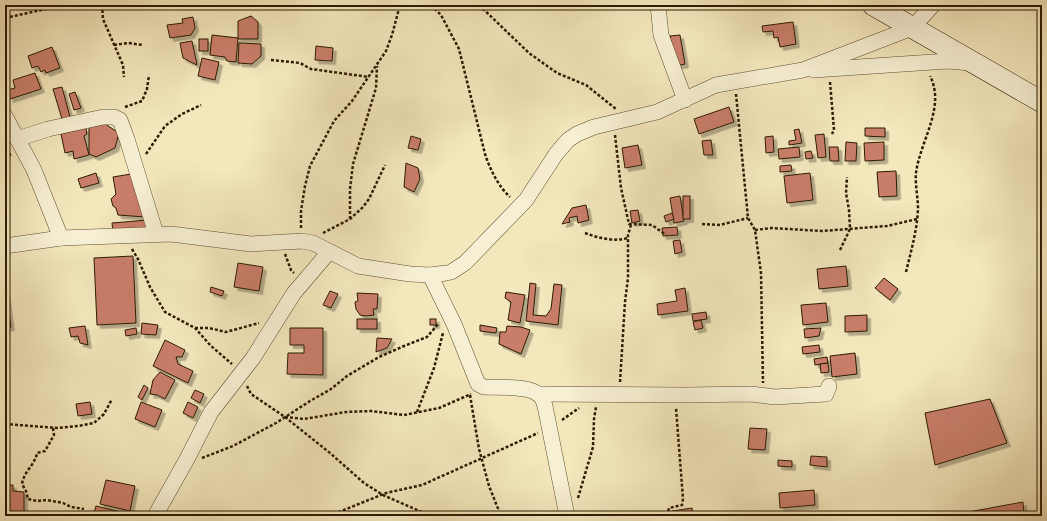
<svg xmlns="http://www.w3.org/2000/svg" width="1047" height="521" font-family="Cardo,serif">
<defs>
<filter id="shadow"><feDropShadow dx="3.5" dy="3.5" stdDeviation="0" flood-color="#0004"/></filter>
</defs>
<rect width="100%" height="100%" fill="#f3e7bc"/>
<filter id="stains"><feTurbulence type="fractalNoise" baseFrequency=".005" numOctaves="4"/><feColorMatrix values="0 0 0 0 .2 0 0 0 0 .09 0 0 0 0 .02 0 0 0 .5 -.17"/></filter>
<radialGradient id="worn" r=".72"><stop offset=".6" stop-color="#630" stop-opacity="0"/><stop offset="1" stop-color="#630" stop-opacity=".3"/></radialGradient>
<g fill="#c97e6a" stroke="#2d1b01" filter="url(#shadow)">
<polygon points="251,16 258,22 258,39 238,39 238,21"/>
<polygon points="193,17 195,28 191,35 170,38 167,25 183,23 182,19"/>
<polygon points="793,22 796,44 780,47 778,37 774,38 773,31 763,32 762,26"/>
<polygon points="212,35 238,38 236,62 227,61 225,57 210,55"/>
<polygon points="680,35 685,64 675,66 670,36"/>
<rect x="199" y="39" width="9" height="12"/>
<polygon points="192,41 197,65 183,58 180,43"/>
<polygon points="239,43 261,44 261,56 252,64 238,63"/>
<polygon points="316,46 333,48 332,61 315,60"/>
<polygon points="52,47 60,68 46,73 45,70 41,72 38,66 32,68 28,56"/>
<polygon points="202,58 219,62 215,80 198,76"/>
<polygon points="35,73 41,89 10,99 7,90 15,88 13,80"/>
<polygon points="62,87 70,117 62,119 53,89"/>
<polygon points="75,92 81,108 74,110 69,94"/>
<polygon points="729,107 734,122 699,134 694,119"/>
<polygon points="102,122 119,133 115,148 96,157 89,154 89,126"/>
<polygon points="86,128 87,134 84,136 89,155 74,159 73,151 65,153 61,134"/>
<polygon points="865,128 885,128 885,137 865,136"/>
<polygon points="799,129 802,143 789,145 789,141 796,140 794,130"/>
<polygon points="824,134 826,157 818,158 815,135"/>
<polygon points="411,136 421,139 418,150 408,148"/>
<polygon points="773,136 774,152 766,153 765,137"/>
<polygon points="711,140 713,155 704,155 702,141"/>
<polygon points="846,142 857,143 856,161 845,161"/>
<polygon points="884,142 884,160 865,161 864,143"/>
<polygon points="638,145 642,165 625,168 622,148"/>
<polygon points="799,147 800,157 779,159 778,149"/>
<polygon points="829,147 838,147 839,161 830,161"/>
<polygon points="811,151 813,158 806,159 805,152"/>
<polygon points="406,163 418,168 420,179 414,192 404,187"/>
<polygon points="791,165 792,171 780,172 780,166"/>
<polygon points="896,171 897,196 879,197 877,172"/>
<polygon points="96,173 99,183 81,188 78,179"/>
<polygon points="137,173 145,217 118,215 116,208 113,206 111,199 116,194 113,177"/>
<polygon points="810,173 813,200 787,203 784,176"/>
<polygon points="680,196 684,221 674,223 670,198"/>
<rect x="683" y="196" width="7" height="23"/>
<polygon points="586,205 589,220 578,223 577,216 569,218 570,222 562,224 572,208"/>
<polygon points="638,210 640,221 632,223 630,211"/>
<polygon points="672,213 674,219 666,222 664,216"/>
<polygon points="148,220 149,229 113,232 112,223"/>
<polygon points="677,227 678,235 663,236 662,228"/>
<polygon points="680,240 682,252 675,254 673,241"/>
<polygon points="133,256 136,323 97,325 94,258"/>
<polygon points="238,263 263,267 259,291 234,287"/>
<polygon points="846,266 848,286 819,289 817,269"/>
<polygon points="884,278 898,289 890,300 875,288"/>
<polygon points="530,283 536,284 533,315 546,316 551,309 554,284 562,285 558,325 526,321"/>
<polygon points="5,285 11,327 5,328"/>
<polygon points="211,287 224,291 222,296 210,292"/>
<polygon points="685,288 688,311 658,315 657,304 677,301 675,290"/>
<polygon points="330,291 338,294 331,308 323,305"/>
<polygon points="506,292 525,295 520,323 508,320 511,302 505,298"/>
<polygon points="357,293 378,294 377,309 373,309 374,315 366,316 360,315 356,309 355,302 358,301"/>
<polygon points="826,303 828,322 803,325 801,305"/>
<polygon points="706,312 707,319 693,321 692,314"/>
<polygon points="867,315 867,331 845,332 845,316"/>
<rect x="357" y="319" width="20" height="10"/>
<rect x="430" y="319" width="6" height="6"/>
<polygon points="701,320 703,328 695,330 693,322"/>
<polygon points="142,323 158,325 156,335 141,334"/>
<polygon points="480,325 497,328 496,333 480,331"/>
<polygon points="85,326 88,345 80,343 78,336 71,337 69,328"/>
<polygon points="507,326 521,327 530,330 521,354 499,344 500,332 506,332"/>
<polygon points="136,328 137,334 126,336 125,330"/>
<polygon points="290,328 323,328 323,375 287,374 288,353 304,353 304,345 290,345"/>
<polygon points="821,328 819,336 805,338 804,329"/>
<polygon points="377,338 392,339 387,348 376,352"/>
<polygon points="165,340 185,350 182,357 176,357 178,364 193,371 188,383 153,366"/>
<polygon points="819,345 820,352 803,354 802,347"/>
<polygon points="855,353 857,374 832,377 830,356"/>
<polygon points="827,357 828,363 815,365 814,359"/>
<polygon points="828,363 829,372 821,373 820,364"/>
<polygon points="160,372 175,380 165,399 157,395 150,394 153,380"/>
<polygon points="144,385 148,388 142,400 138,397"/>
<polygon points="195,390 204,394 200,403 191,398"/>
<polygon points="990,399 1007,443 935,465 925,413"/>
<polygon points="90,402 92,414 78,416 76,404"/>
<polygon points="141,402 162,410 155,427 135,419"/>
<polygon points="188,402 198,407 193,418 183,413"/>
<polygon points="750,428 767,429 765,450 748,449"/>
<polygon points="811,456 827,457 827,467 810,465"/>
<polygon points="778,460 792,461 792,467 778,466"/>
<polygon points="106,480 135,486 130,511 100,504"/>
<polygon points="5,485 13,485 13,491 24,492 24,515 5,514"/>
<polygon points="814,490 815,505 780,508 779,493"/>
<polygon points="1023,502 1024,516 953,516 952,515"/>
<polygon points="96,506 121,512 120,516 93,516"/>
<polygon points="692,508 693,516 673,516 672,511"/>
<polygon points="864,512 864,516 845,516 845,513"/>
</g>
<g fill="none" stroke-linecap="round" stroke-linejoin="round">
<g stroke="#5e4e30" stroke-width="16">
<g id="street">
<polyline points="658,5 661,35 685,100"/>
<polyline points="814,70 948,61 970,63"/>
<polyline points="5,116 34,170 61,238"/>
<polyline points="17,139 48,129 103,117 114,117 120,120 127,139 156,234"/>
<polyline points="5,246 61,238 171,234 251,244 302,241 313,243 358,266 410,274 430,275 446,273 451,272 465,263 526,200 556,154 568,140 577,134 594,127 657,112 716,85 803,70 912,28 933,5"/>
<path d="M430,275L454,324L478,384L484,387C498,388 529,385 539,395C543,398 544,402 545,406L567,516"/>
<polyline points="539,394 685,395 751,394 775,397 826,394 829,386"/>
<polyline points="155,516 187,459 211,412 253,358 294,293 329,252"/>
</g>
</g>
<g stroke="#2d1b01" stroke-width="22">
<polyline id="secondary" points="873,5 1042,102"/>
</g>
<g stroke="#2d1b01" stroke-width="2.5" stroke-dasharray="3 2" stroke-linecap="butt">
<polyline points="102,5 103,19 123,65 124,77"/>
<path d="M431,5L441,15L459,49L485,154C490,169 498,186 510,197"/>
<polyline points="479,5 529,53 557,73 586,85 616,109"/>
<polyline points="5,18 64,5"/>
<polyline points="114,45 128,43 143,45"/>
<polyline points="271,60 300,63 311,69 369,77"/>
<polyline points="830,82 834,130 832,134"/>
<polyline points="736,94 748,218 755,230 761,273 763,383"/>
<polyline points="125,107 142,101 147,89 149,75"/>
<polyline points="615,135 621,188 629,224 652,225 666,235"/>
<polyline points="146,154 165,126 182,114 201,105"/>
<polyline points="5,157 11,154"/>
<polyline points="350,219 350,189 353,164 376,88 377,66"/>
<polyline points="702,224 720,225 748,218"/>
<polyline points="301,228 301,211 305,186 310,166 334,121 352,101 386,51 392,35 400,5"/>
<polyline points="755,230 771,228 822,231 887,226 917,219"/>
<polyline points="323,233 350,219 363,207 369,199 385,165"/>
<path d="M585,233C598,238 614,242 628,238"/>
<polyline points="132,249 138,259 150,287 165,312 195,328 211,346 232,364"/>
<polyline points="840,250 850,229 849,210 846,193 847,177"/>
<polyline points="285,254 291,270 294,273"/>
<path d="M906,272C911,251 917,231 918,209C918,197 915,185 916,173C920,141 946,107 930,76"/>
<polyline points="195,328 209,328 226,332 259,323"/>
<polyline points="620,382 625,302 628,278 628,235 631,225"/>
<polyline points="247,386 251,394 285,417 330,453 364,483 383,495 431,516"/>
<polyline points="470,395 479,449 489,486 501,516"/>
<polyline points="417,412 434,368 443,333"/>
<polyline points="285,417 304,419 346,412 371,411 404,415 439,408 471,394"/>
<polyline points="562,420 579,408"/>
<polyline points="5,424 58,428 78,426 94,423 104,414 112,399"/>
<path d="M53,428L54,435L45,451L37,453C35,465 24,471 22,484L26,491L28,499L37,501L47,500L63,503L71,507L84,509"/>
<polyline points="202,458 233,446 276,423 310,401 331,389 347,376 379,357 404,346 427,337 439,323"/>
<polyline points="578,498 593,447 594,419 596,407"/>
<polyline points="329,516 386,493 422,485 538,433"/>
<polyline points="667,516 669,508 682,505 683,499 676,408"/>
</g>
<use href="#street" stroke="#f7efd3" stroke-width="15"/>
<use href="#secondary" stroke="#f7efd3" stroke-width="21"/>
</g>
<rect width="1047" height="521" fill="none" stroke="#f3e7bc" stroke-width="20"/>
<rect x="6" y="6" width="1035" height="509" fill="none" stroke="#2d1b01" stroke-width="2"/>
<rect x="10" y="10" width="1027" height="501" fill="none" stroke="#2d1b01"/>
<rect width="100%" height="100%" filter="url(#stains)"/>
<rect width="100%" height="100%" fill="url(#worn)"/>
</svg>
